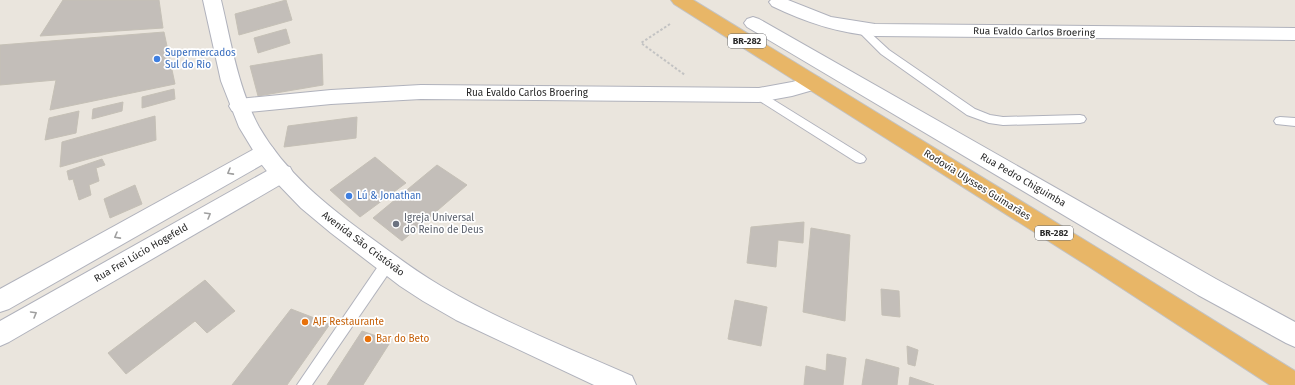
<svg xmlns="http://www.w3.org/2000/svg" width="1295" height="385" font-family="'Fira Sans',sans-serif">
<rect width="100%" height="100%" fill="#eae5dd"/>
<g fill="#c3beb9" stroke="#c5c0b6">
<polygon points="63,0 159,0 163,28 40,36"/>
<polygon points="286,0 292,20 239,35 235,14"/>
<polygon points="286,29 290,43 258,53 254,38"/>
<polygon points="164,32 175,84 50,110 56,80 0,85 0,45"/>
<polygon points="322,54 323,85 258,96 250,66"/>
<polygon points="174,89 175,99 142,108 142,97"/>
<polygon points="123,102 122,111 92,119 93,109"/>
<polygon points="79,111 76,133 45,140 49,118"/>
<polygon points="155,116 156,140 60,167 62,142"/>
<polygon points="357,117 356,138 284,147 288,126"/>
<polygon points="375,157 406,183 360,217 330,190"/>
<polygon points="102,159 105,165 96,168 99,181 89,185 91,195 79,200 73,179 69,180 67,171"/>
<polygon points="437,165 467,185 402,241 373,218"/>
<polygon points="135,185 142,204 110,218 104,199"/>
<polygon points="804,222 803,243 778,240 776,267 747,263 751,227"/>
<polygon points="811,228 850,235 845,321 803,312"/>
<polygon points="205,280 235,311 207,333 195,321 126,374 108,353"/>
<polygon points="881,289 899,291 900,317 882,315"/>
<polygon points="735,300 767,307 761,346 728,339"/>
<polygon points="291,309 330,324 287,385 232,385"/>
<polygon points="362,331 391,341 363,385 327,385"/>
<polygon points="907,346 918,350 915,366 908,364"/>
<polygon points="827,354 846,358 843,385 804,385 806,366 826,371"/>
<polygon points="866,359 899,368 897,385 862,385"/>
<polygon points="910,377 934,385 909,385"/>
</g>
<g fill="none" stroke-linecap="round" stroke-linejoin="round">
<g stroke="#b0b2bc" stroke-width="2">
<g id="service">
<polygon points="861,26 864,27 889,50 975,109 990,115 1003,117 1080,115 1084,116 1086,119 1084,122 1080,123 1003,125 989,123 967,115 881,54 856,29"/>
<polygon points="759,91 864,156 866,159 864,162 860,163 856,162 755,98 754,95 755,92"/>
<polygon points="1280,117 1295,118 1295,126 1276,124 1274,121 1276,118"/>
<polygon points="388,257 393,259 394,263 393,267 312,385 297,385 383,259"/>
</g>
</g>
<g stroke="#b0b2bc" stroke-width="2">
<g id="minor">
<path d="M771,0H788L831,17L875,24L1295,28V40L875,36C838,33 805,22 772,6L769,2Z"/>
<polygon points="753,17 759,19 1216,279 1295,322 1295,347 1286,343 1198,295 747,27 744,23 747,19"/>
<polygon points="813,76 820,78 823,83 820,88 792,96 759,102 421,99 331,104 239,113 232,111 229,106 232,101 239,99 331,90 421,85 759,88 792,82"/>
<polygon points="265,145 272,147 276,153 272,159 9,309 0,312 0,289 258,147"/>
<polygon points="282,165 290,167 293,173 290,179 9,342 0,346 0,321 274,167"/>
</g>
</g>
<g stroke="#b0b2bc" stroke-width="2">
<path id="secondary" d="M203,0H221C231,42 238,88 259,127C285,172 326,205 367,235C391,252 415,271 441,286C502,322 568,348 632,376L636,385H594L456,320L423,301L400,286L331,233L301,208L274,180L262,165L239,127L221,81Z"/>
</g>
<g stroke="#c3c3c3" stroke-width="2">
<polygon id="trunk" points="671,0 693,0 1104,252 1295,371 1295,385 1270,385 1088,266 674,4"/>
</g>
<polyline stroke="#c3c3c3" stroke-width="2" stroke-dasharray="2.5 2" stroke-linecap="butt" points="670,24 641,43 685,75"/>
<use href="#service" fill="#fff" fill-rule="evenodd"/>
<use href="#minor" fill="#fff" fill-rule="evenodd"/>
<use href="#secondary" fill="#fff" fill-rule="evenodd"/>
<use href="#trunk" fill="#e8b667" fill-rule="evenodd"/>
</g>
<defs><path id="oneway-chevron" d="M-2-3.5L2.5 0L-2 3.5" fill="none" stroke-width="1.6" stroke-linecap="round" stroke-linejoin="round"/></defs>
<g stroke="#9f9f9f">
<use href="#oneway-chevron" transform="translate(230 172) rotate(151)"/>
<use href="#oneway-chevron" transform="translate(208 215) rotate(-30)"/>
<use href="#oneway-chevron" transform="translate(117 236) rotate(151)"/>
<use href="#oneway-chevron" transform="translate(34 314) rotate(-30)"/>
</g>
<g fill="#3f7fe0" stroke="#fff" stroke-width="1.5">
<circle cx="157" cy="59" r="4"/>
<circle cx="349" cy="196" r="4"/>
</g>
<circle fill="#6b7280" stroke="#fff" stroke-width="1.5" cx="396" cy="224" r="4"/>
<g fill="#e8710a" stroke="#fff" stroke-width="1.5">
<circle cx="305" cy="322" r="4"/>
<circle cx="368" cy="339" r="4"/>
</g>
<g text-anchor="middle" dominant-baseline="central" stroke-width="3.5" stroke-linejoin="round" paint-order="stroke">
<g fill="#fff" stroke="#696969" stroke-width="1">
<rect x="728" y="34" width="38" height="14" rx="3"/>
<rect x="1035" y="226" width="38" height="14" rx="3"/>
</g>
<g font-size="9" font-weight="bold" fill="#292929">
<text x="747" y="41">BR-282</text>
<text x="1054" y="233">BR-282</text>
</g>
<g font-size="10" fill="#292929" stroke="#fff">
<text transform="translate(1034 32) rotate(1)">Rua Evaldo Carlos Broering</text>
<text x="527" y="93">Rua Evaldo Carlos Broering</text>
<text transform="translate(1023 180) rotate(30)">Rua Pedro Chiguimba</text>
<text transform="translate(977 185) rotate(32)">Rodovia Ulysses Guimarães</text>
<text transform="translate(363 244) rotate(37)">Avenida São Cristóvão</text>
<text transform="translate(141 253) rotate(-30)">Rua Frei Lúcio Hogefeld</text>
</g>
<g font-size="10" fill="#366cbe" stroke="#fff" text-anchor="start">
<text x="165" y="53">Supermercados<tspan x="165" dy="12">Sul do Rio</tspan></text>
<text x="357" y="196">Lú &amp; Jonathan</text>
</g>
<g font-size="10" fill="#5b616d" stroke="#fff" text-anchor="start">
<text x="404" y="218">Igreja Universal<tspan x="404" dy="12">do Reino de Deus</tspan></text>
</g>
<g font-size="10" fill="#c56008" stroke="#fff" text-anchor="start">
<text x="313" y="322">AJF Restaurante</text>
<text x="376" y="339">Bar do Beto</text>
</g>
</g>
</svg>
